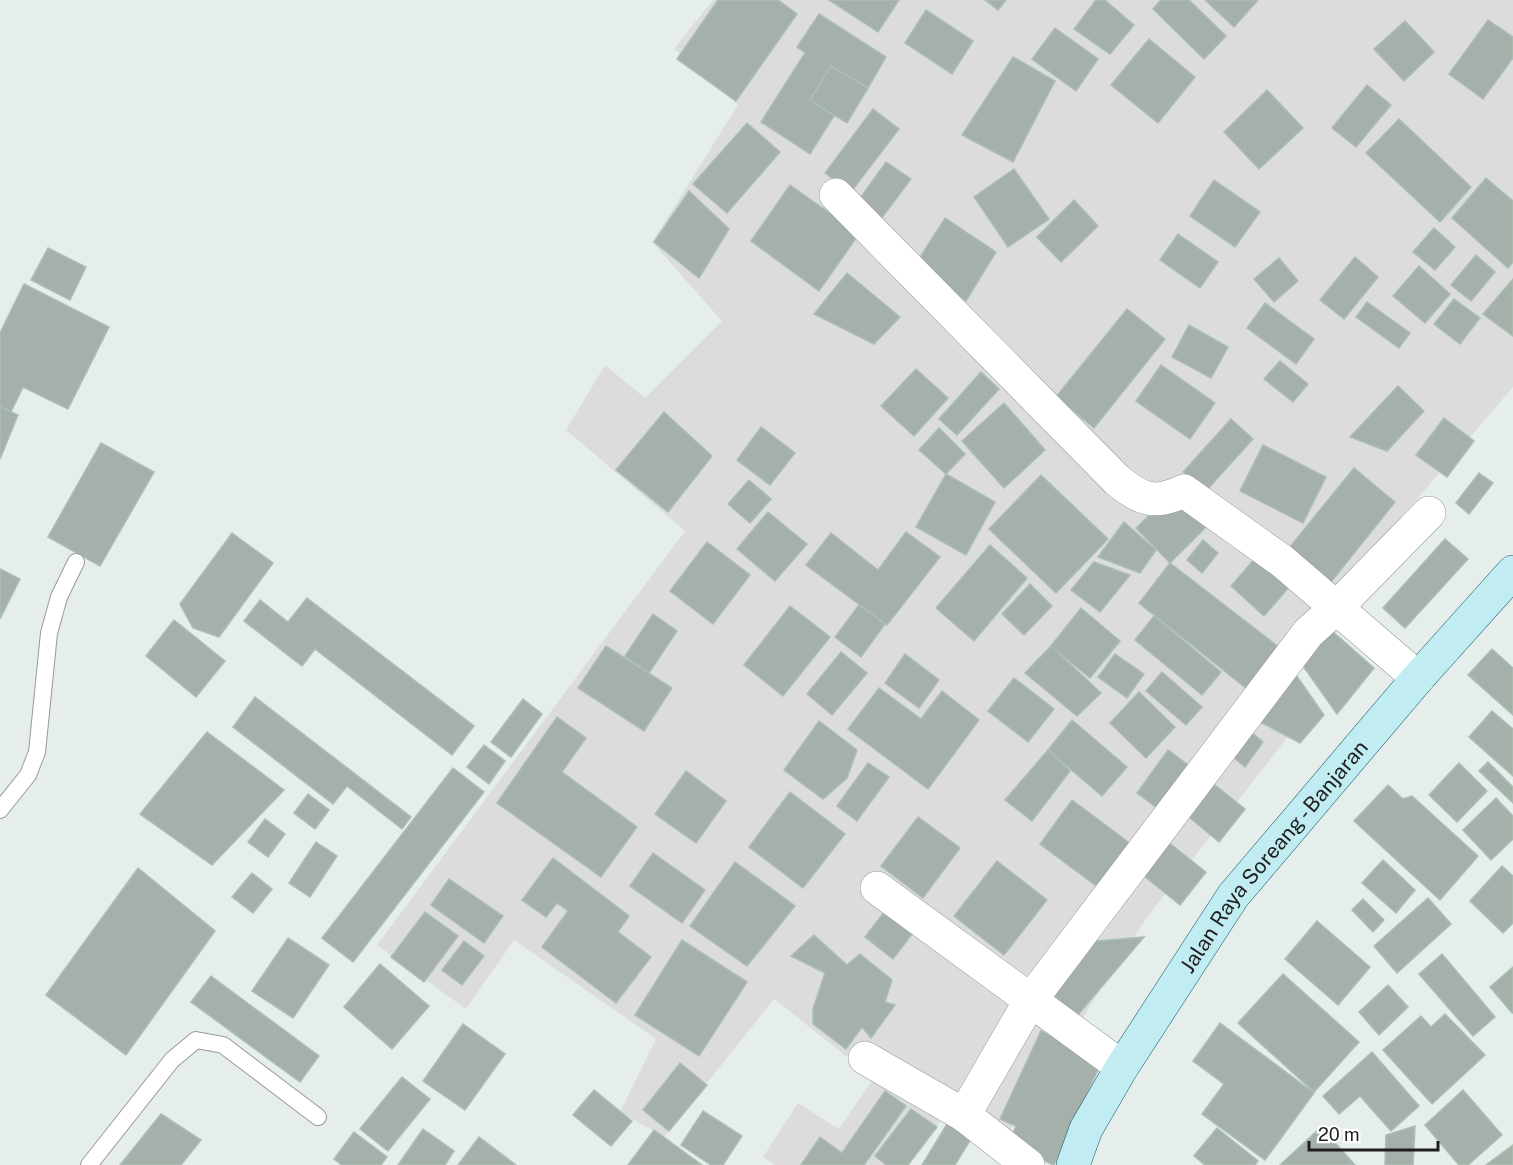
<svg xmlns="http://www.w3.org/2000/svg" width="1513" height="1165" font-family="'Public Sans',sans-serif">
<rect width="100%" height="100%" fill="#e6eeec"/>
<polygon fill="#dcdcdc" points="713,0 1513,0 1513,387 1253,690 1297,725 1145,920 1006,1138 956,1100 908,1165 775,1165 763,1157 798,1103 839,1129 874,1078 774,999 664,1137 620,1112 656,1039 514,940 466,1009 377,945 685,531 566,430 605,365 645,398 722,321 652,242 738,105 674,49"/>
<g fill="#a5b0ab" stroke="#aabeb4" stroke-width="1.5">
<polygon points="718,0 778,0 797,14 736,101 677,59"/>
<polygon points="829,0 899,0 878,32"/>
<polygon points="985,0 1006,0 998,10"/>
<polygon points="1096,0 1105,0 1134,25 1110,54 1074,29"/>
<polygon points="1161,0 1189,0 1226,36 1204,59 1153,9"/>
<polygon points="1205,0 1258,0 1234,27"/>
<polygon points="926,10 973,41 952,74 905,43"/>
<polygon points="819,14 886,57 868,88 831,66 810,100 834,116 810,154 761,122 805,53 797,47"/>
<polygon points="1488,20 1513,37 1513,58 1483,99 1449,74"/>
<polygon points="1405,21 1434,52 1404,81 1374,49"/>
<polygon points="1055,28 1098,59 1076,91 1032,59"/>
<polygon points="1149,39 1195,77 1158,123 1111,85"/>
<polygon points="1013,57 1055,81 1013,162 962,135"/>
<polygon points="831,66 868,88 847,123 810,100"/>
<polygon points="1367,85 1391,105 1356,147 1332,128"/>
<polygon points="1267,90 1303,128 1259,169 1224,132"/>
<polygon points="873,109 899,129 851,192 825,173"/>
<polygon points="1399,119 1471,187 1440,222 1366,153"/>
<polygon points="747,123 780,152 727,213 693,184"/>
<polygon points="886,162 911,179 881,219 858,201"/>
<polygon points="1014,169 1049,219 1008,247 974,197"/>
<polygon points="1486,178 1513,201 1513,262 1508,268 1452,218"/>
<polygon points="1214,180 1260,212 1235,247 1190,216"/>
<polygon points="790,185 859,234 819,291 751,241"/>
<polygon points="689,191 729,229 699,278 654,242"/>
<polygon points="1074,200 1098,226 1061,262 1037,237"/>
<polygon points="945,218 996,252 966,301 912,270"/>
<polygon points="1434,228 1455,247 1435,270 1413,252"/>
<polygon points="1178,234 1218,262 1200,288 1160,260"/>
<polygon points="48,248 86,267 70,300 31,280"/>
<polygon points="1476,255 1495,272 1471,301 1451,285"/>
<polygon points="1355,257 1378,277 1344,319 1320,300"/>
<polygon points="1279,258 1298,281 1274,302 1254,279"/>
<polygon points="1419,266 1450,294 1425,323 1393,296"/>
<polygon points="847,273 900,317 874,344 814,314"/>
<polygon points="1513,279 1513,336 1483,314"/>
<polygon points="24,284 109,327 68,409 23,387 11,412 0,406 0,333"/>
<polygon points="1454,299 1480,318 1460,344 1434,324"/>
<polygon points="1367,302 1410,333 1399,348 1356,317"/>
<polygon points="1265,303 1314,339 1296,364 1247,328"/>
<polygon points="1127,309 1165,339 1094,428 1056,397"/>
<polygon points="1189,325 1228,347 1211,378 1172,357"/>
<polygon points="1280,361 1308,384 1293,402 1264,379"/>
<polygon points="1161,365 1215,403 1190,439 1136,401"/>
<polygon points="916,369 948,398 914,436 881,406"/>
<polygon points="981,372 999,389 957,435 939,419"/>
<polygon points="1398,386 1424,411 1387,451 1350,437"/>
<polygon points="1004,403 1045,450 1004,488 962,441"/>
<polygon points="0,407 18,415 0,459"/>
<polygon points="664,412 712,456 668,512 616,470"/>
<polygon points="1444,418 1474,441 1447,477 1416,455"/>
<polygon points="1231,419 1253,439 1205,492 1183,472"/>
<polygon points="761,427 795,453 770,485 737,460"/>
<polygon points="939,428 965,454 946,474 919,450"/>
<polygon points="101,443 154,472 100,566 48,537"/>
<polygon points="1263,445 1326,477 1303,523 1240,491"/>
<polygon points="1354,468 1395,502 1327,587 1285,553"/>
<polygon points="1479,473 1493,483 1469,514 1456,503"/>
<polygon points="946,474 995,502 966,555 916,527"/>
<polygon points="1041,475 1108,539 1056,593 989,529"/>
<polygon points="749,480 771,499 750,523 728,504"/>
<polygon points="1189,500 1211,522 1170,563 1136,528 1162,503"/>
<polygon points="768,512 807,544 775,581 737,549"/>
<polygon points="1124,522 1156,550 1140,573 1098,557"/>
<polygon points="906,532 940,557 887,625 806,565 831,533 878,570"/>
<polygon points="232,533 273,563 219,637 193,628 180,604"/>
<polygon points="1445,539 1468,559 1405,628 1383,608"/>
<polygon points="1203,540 1218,553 1202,573 1187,560"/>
<polygon points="707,542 750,575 713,624 670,591"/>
<polygon points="990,545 1027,578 974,641 936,608"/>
<polygon points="1257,556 1290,586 1264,616 1231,586"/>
<polygon points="1094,562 1130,575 1100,612 1071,590"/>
<polygon points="1170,563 1280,648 1247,689 1139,603"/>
<polygon points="0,569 20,579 0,619"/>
<polygon points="1030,584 1052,606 1024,635 1002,614"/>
<polygon points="307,598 474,726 452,755 315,649 302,666 244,621 260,600 288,622"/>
<polygon points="859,605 885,624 861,657 835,637"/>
<polygon points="790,606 830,637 783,696 744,665"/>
<polygon points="1081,608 1120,641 1090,678 1051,646"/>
<polygon points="653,614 677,631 649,673 625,656"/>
<polygon points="1154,616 1221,672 1202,695 1135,640"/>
<polygon points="174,620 225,661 196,697 146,656"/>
<polygon points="1330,629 1374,668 1337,714 1303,666"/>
<polygon points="606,646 672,688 644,731 578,688"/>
<polygon points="1051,646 1101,693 1077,716 1025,673"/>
<polygon points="1492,649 1513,668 1513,715 1468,675"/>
<polygon points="841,652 867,673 832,715 807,694"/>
<polygon points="905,654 939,680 919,708 885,683"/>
<polygon points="1115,654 1144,674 1127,698 1098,677"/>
<polygon points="1162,672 1202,707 1186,725 1146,691"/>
<polygon points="1294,672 1324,715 1300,743 1251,717"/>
<polygon points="1014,678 1054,709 1028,742 988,711"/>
<polygon points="879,688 921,719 942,691 979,720 928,789 848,729"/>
<polygon points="1139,692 1175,727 1146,758 1110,723"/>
<polygon points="255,697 411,817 402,829 347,786 333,804 233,727"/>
<polygon points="523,699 542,714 511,757 491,742"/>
<polygon points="1492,711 1513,729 1513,776 1469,737"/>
<polygon points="557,717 586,738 562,772 637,827 601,877 497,803"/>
<polygon points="1072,720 1127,767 1102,796 1048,750"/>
<polygon points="819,721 857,750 847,778 823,799 784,770"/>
<polygon points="207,732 284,790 212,865 140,814"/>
<polygon points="1252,733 1263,742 1245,767 1233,757"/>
<polygon points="484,745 505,761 489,784 467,767"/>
<polygon points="1048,750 1070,771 1032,821 1005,800"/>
<polygon points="1168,750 1191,767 1160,810 1137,793"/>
<polygon points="1488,762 1513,787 1513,803 1479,771"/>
<polygon points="868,763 889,777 857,821 837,806"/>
<polygon points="1459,763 1487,791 1457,822 1429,795"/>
<polygon points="453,768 484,792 353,962 322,938"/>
<polygon points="686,771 726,801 696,843 655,814"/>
<polygon points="1210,781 1245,809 1219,842 1184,813"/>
<polygon points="1388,785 1403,799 1412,796 1478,856 1440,900 1354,821"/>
<polygon points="790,792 845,834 803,888 749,847"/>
<polygon points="308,794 329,810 315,829 294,813"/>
<polygon points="1496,798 1513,816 1513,839 1491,860 1463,830"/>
<polygon points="1072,800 1132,845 1099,888 1040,844"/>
<polygon points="918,817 960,848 923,898 881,866"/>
<polygon points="265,819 285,834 268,857 248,842"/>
<polygon points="316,842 337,856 310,897 289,883"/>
<polygon points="1168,842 1206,872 1180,905 1143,875"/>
<polygon points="653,853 705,890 682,923 630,886"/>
<polygon points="553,858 629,916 618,932 651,957 616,1003 542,947 568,911 557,903 546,917 522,900"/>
<polygon points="1383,860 1415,890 1396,913 1362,883"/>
<polygon points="997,861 1047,900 1004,955 954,916"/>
<polygon points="735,862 795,906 747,966 690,926"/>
<polygon points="1502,866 1513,876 1513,923 1503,933 1470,901"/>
<polygon points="138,868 215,931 126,1055 46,995"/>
<polygon points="252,873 272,889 253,913 232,897"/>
<polygon points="449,879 503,916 484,943 431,905"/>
<polygon points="1428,898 1451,924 1397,973 1374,946"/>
<polygon points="1363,899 1384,920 1373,932 1352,910"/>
<polygon points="885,911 913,933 893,959 865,937"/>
<polygon points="425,912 458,936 424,982 391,957"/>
<polygon points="1317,921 1370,967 1338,1005 1285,959"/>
<polygon points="814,935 847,965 860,954 892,980 885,1002 895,1005 871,1038 862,1027 846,1049 813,1024 813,1009 825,973 791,956"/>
<polygon points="1144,937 1077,1016 1046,989 1086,942"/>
<polygon points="288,938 329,965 293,1018 252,991"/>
<polygon points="682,940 747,982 699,1056 635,1015"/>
<polygon points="464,941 484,956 462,985 442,970"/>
<polygon points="1442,954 1495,1017 1473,1036 1419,974"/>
<polygon points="380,964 429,1006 392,1049 344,1007"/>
<polygon points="1513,967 1513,1013 1512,1013 1490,987"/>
<polygon points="1283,974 1359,1042 1314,1092 1238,1023"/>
<polygon points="211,976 319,1056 300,1082 191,1002"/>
<polygon points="1388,985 1408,1007 1379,1035 1359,1012"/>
<polygon points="1445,1014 1485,1055 1432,1104 1383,1050 1421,1016 1431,1027"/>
<polygon points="1220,1023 1314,1093 1265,1160 1202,1114 1224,1084 1193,1061"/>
<polygon points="463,1024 505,1054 465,1110 423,1081"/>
<polygon points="1041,1031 1103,1059 1054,1165 1007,1145 1016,1126 1000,1119"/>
<polygon points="1372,1052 1419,1106 1391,1131 1360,1096 1339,1114 1323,1096"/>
<polygon points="680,1063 707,1085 669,1131 643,1110"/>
<polygon points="402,1077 430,1099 388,1151 360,1129"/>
<polygon points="594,1090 632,1121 611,1146 573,1115"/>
<polygon points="1463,1090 1502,1135 1468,1165 1459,1165 1425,1125"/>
<polygon points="885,1091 906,1106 864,1165 801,1165 820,1137 842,1153"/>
<polygon points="911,1109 937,1127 908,1165 886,1165 875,1156"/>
<polygon points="703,1111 742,1136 723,1165 711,1165 681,1145"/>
<polygon points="161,1114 201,1140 181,1165 120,1165"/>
<polygon points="947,1124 971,1139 955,1165 922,1165"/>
<polygon points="1415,1126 1413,1165 1385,1165 1386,1135"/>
<polygon points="1321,1127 1355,1165 1280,1165"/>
<polygon points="1217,1128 1258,1161 1255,1165 1205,1165 1194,1156"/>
<polygon points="423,1129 454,1151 445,1165 398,1165"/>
<polygon points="654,1130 702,1165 628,1165"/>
<polygon points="354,1132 387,1157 381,1165 342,1165 334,1159"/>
<polygon points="479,1137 516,1165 458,1165"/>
<polygon points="1513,1145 1513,1165 1486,1165"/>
</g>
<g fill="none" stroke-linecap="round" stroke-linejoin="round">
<g stroke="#999" stroke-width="18">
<g id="lane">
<polyline points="0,810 28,775 37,752 49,633 59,597 76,562"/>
<polyline points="89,1165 172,1060 196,1040 223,1045 318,1117"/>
</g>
</g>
<g stroke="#999" stroke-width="34">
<g id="street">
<path d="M836,195L1117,480C1142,500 1154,505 1184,491L1282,561L1418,678"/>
<polyline points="877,888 1122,1067"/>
<polyline points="865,1058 964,1115 1028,1165"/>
<polyline points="964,1115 1030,1001 1308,633 1336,608 1429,513"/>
</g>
</g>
<g stroke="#125a69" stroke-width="34">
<g id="secondary">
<path id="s1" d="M1073,1165L1086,1129L1122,1067L1233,896L1418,678L1513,572"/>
</g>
</g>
<use href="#lane" stroke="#fff" stroke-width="16"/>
<use href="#street" stroke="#fff" stroke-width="33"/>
<use href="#secondary" stroke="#c0ecf2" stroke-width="33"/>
</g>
<g text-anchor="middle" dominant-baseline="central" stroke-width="6" stroke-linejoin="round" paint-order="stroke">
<g font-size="21" fill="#1f1f1f" stroke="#fff">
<text stroke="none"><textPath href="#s1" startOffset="370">Jalan Raya Soreang - Banjaran</textPath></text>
</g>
</g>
<path d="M1309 1141v9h129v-9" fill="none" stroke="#1f1f1f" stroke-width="3"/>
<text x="1318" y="1141" font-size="18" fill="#1f1f1f" stroke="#ffffff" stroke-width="4.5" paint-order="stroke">20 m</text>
</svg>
